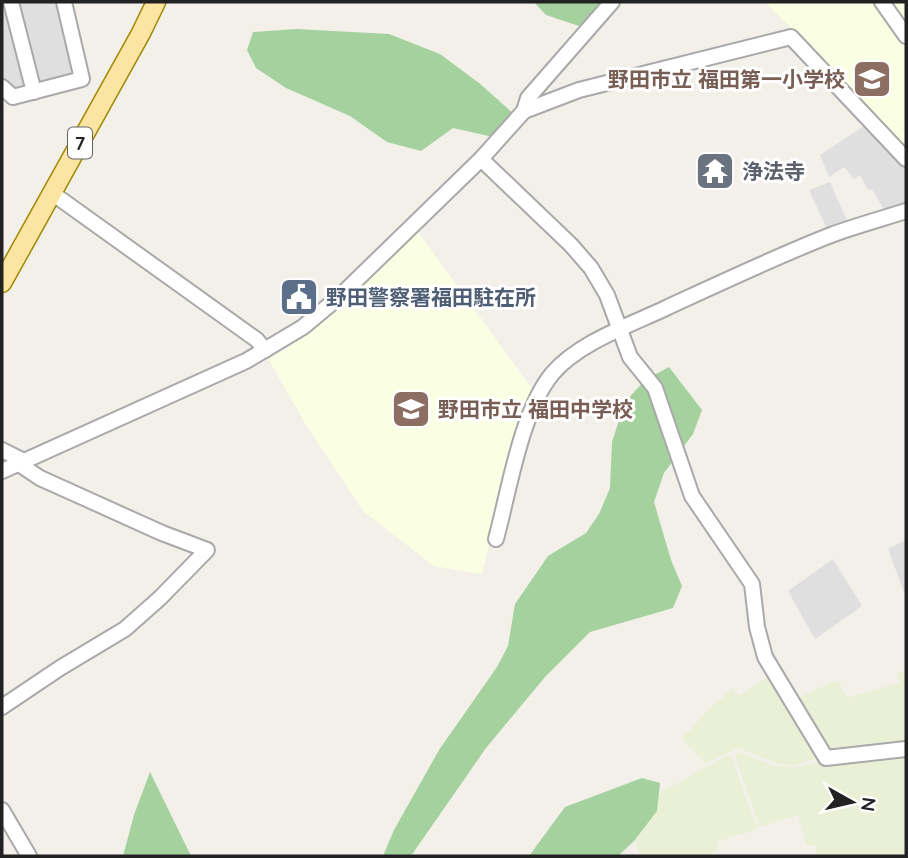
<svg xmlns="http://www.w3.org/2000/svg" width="908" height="858" font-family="Quicksand,'Noto Sans JP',sans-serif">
<rect width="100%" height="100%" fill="#f2f0e9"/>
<g fill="#e0dfdf">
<polygon points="2,2 6,2 28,85 26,89 14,92 2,81"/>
<polygon points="18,2 60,2 75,76 40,85 36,83"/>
<polygon points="867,124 906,166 906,208 886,213 872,189 868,190 860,175 854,179 844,167 829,177 820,155"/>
<polygon points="830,182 849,225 828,231 809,190"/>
<polygon points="906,540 906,594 905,595 888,549"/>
<polygon points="833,559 862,606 815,639 788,591"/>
</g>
<g fill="#faffe4">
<polygon points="765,2 906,2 906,151 792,29"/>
<polygon points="418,232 535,393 517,424 482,574 434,566 363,511 306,425 269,360 314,330"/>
</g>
<g fill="#e9f0d5">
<polygon points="906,670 906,748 831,755 796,699 838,680 847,698 899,683 897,674"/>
<polygon points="771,675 818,758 795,765 780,764 738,748 706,763 682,739 708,710 733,688 739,696"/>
<polygon points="738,752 774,766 794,768 822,761 906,754 906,856 817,856 816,845 807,845 798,815 760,827 735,757"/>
<polygon points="728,755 732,758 757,829 716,842 719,850 704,856 641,856 629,826 630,810"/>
</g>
<g fill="#a4d19e">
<polygon points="534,2 605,2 579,26 546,15"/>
<polygon points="296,29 389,34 440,54 479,83 515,115 493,137 453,128 421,151 387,142 350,116 286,88 256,68 247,50 253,32"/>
<polygon points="669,367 702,410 693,434 664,473 654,502 671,560 682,586 673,608 590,632 545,677 486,748 413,853 410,856 383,856 394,830 439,750 497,667 508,646 515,604 548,556 586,533 599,514 610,488 612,442 625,402 645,380"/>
<polygon points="150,772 191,856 123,856 134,815"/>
<polygon points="642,778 660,783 657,811 634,841 618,856 529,856 565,807"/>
</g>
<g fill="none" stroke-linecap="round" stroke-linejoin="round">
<g stroke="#a9a9a9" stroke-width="18">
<g id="minor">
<polyline points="11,2 34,92"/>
<polyline points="882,2 906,36"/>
<polyline points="2,87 13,97 82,79 64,2"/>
<polyline points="524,111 528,98 612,2"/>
<polyline points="481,159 571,245 591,268 607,295 630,357 655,388 692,496 752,584 757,627 765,657 826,758 906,749"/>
<polyline points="52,193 257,340 265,350"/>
<polyline points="2,450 24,461"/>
<polyline points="2,471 246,361 303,327 339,297 481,159 524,111 579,90 791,37 906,159"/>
<path d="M496,539C509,491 521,412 552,374C578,343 630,325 666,308C720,283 775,257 831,235C855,226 881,219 906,211"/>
<polyline points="2,707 60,668 125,629 160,598 207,550 162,533 40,478 19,464"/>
<polyline points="2,810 29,856"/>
</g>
</g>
<g stroke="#9f8700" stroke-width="21">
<polyline id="major" points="2,283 141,33 156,2"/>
</g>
<use href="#minor" stroke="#fff" stroke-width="14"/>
<use href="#major" stroke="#fce5a3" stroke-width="18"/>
</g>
<defs>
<g id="school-square" transform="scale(2.0125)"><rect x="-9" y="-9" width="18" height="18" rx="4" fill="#8d6e63" stroke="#fff"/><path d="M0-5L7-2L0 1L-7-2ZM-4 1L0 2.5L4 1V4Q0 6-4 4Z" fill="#fff"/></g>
<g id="temple-square" transform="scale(2.0125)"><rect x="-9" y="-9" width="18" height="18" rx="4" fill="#6b7280" stroke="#fff"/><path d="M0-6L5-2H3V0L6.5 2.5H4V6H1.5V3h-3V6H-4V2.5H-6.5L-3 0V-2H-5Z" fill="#fff"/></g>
<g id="civic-square" transform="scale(2.0125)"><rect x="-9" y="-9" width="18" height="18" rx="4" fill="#5c6f8a" stroke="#fff"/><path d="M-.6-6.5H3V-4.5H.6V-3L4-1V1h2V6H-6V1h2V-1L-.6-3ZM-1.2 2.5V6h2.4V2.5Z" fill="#fff"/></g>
</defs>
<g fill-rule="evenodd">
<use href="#school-square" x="872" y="79"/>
<use href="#temple-square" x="715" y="171"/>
<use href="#civic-square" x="299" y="297"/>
<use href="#school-square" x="411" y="409"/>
</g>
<g text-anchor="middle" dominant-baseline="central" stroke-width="6" stroke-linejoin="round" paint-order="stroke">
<rect fill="#fff" stroke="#646464" stroke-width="2" x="68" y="127.5" width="24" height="31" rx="5"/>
<g font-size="19" font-weight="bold" fill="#222">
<text x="80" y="143">7</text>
</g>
<g font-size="21" font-weight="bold" fill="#785e54" stroke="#fff" text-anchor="end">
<text x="845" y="79">野田市立 福田第一小学校</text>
<text x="438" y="409" text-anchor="start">野田市立 福田中学校</text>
</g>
<g font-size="21" font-weight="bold" fill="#5b616d" stroke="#fff" text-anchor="start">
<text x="742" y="171">浄法寺</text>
</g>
<g font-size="21" font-weight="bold" fill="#4e5e75" stroke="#fff" text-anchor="start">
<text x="326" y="297">野田警察署福田駐在所</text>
</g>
</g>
<rect width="908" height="858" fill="none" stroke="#222222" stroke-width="7"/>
<g transform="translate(852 802) rotate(98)" stroke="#ffffff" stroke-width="5" paint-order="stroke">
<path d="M0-5L12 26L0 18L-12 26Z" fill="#222222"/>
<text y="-10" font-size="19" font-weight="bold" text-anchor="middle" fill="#222222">N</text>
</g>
</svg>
